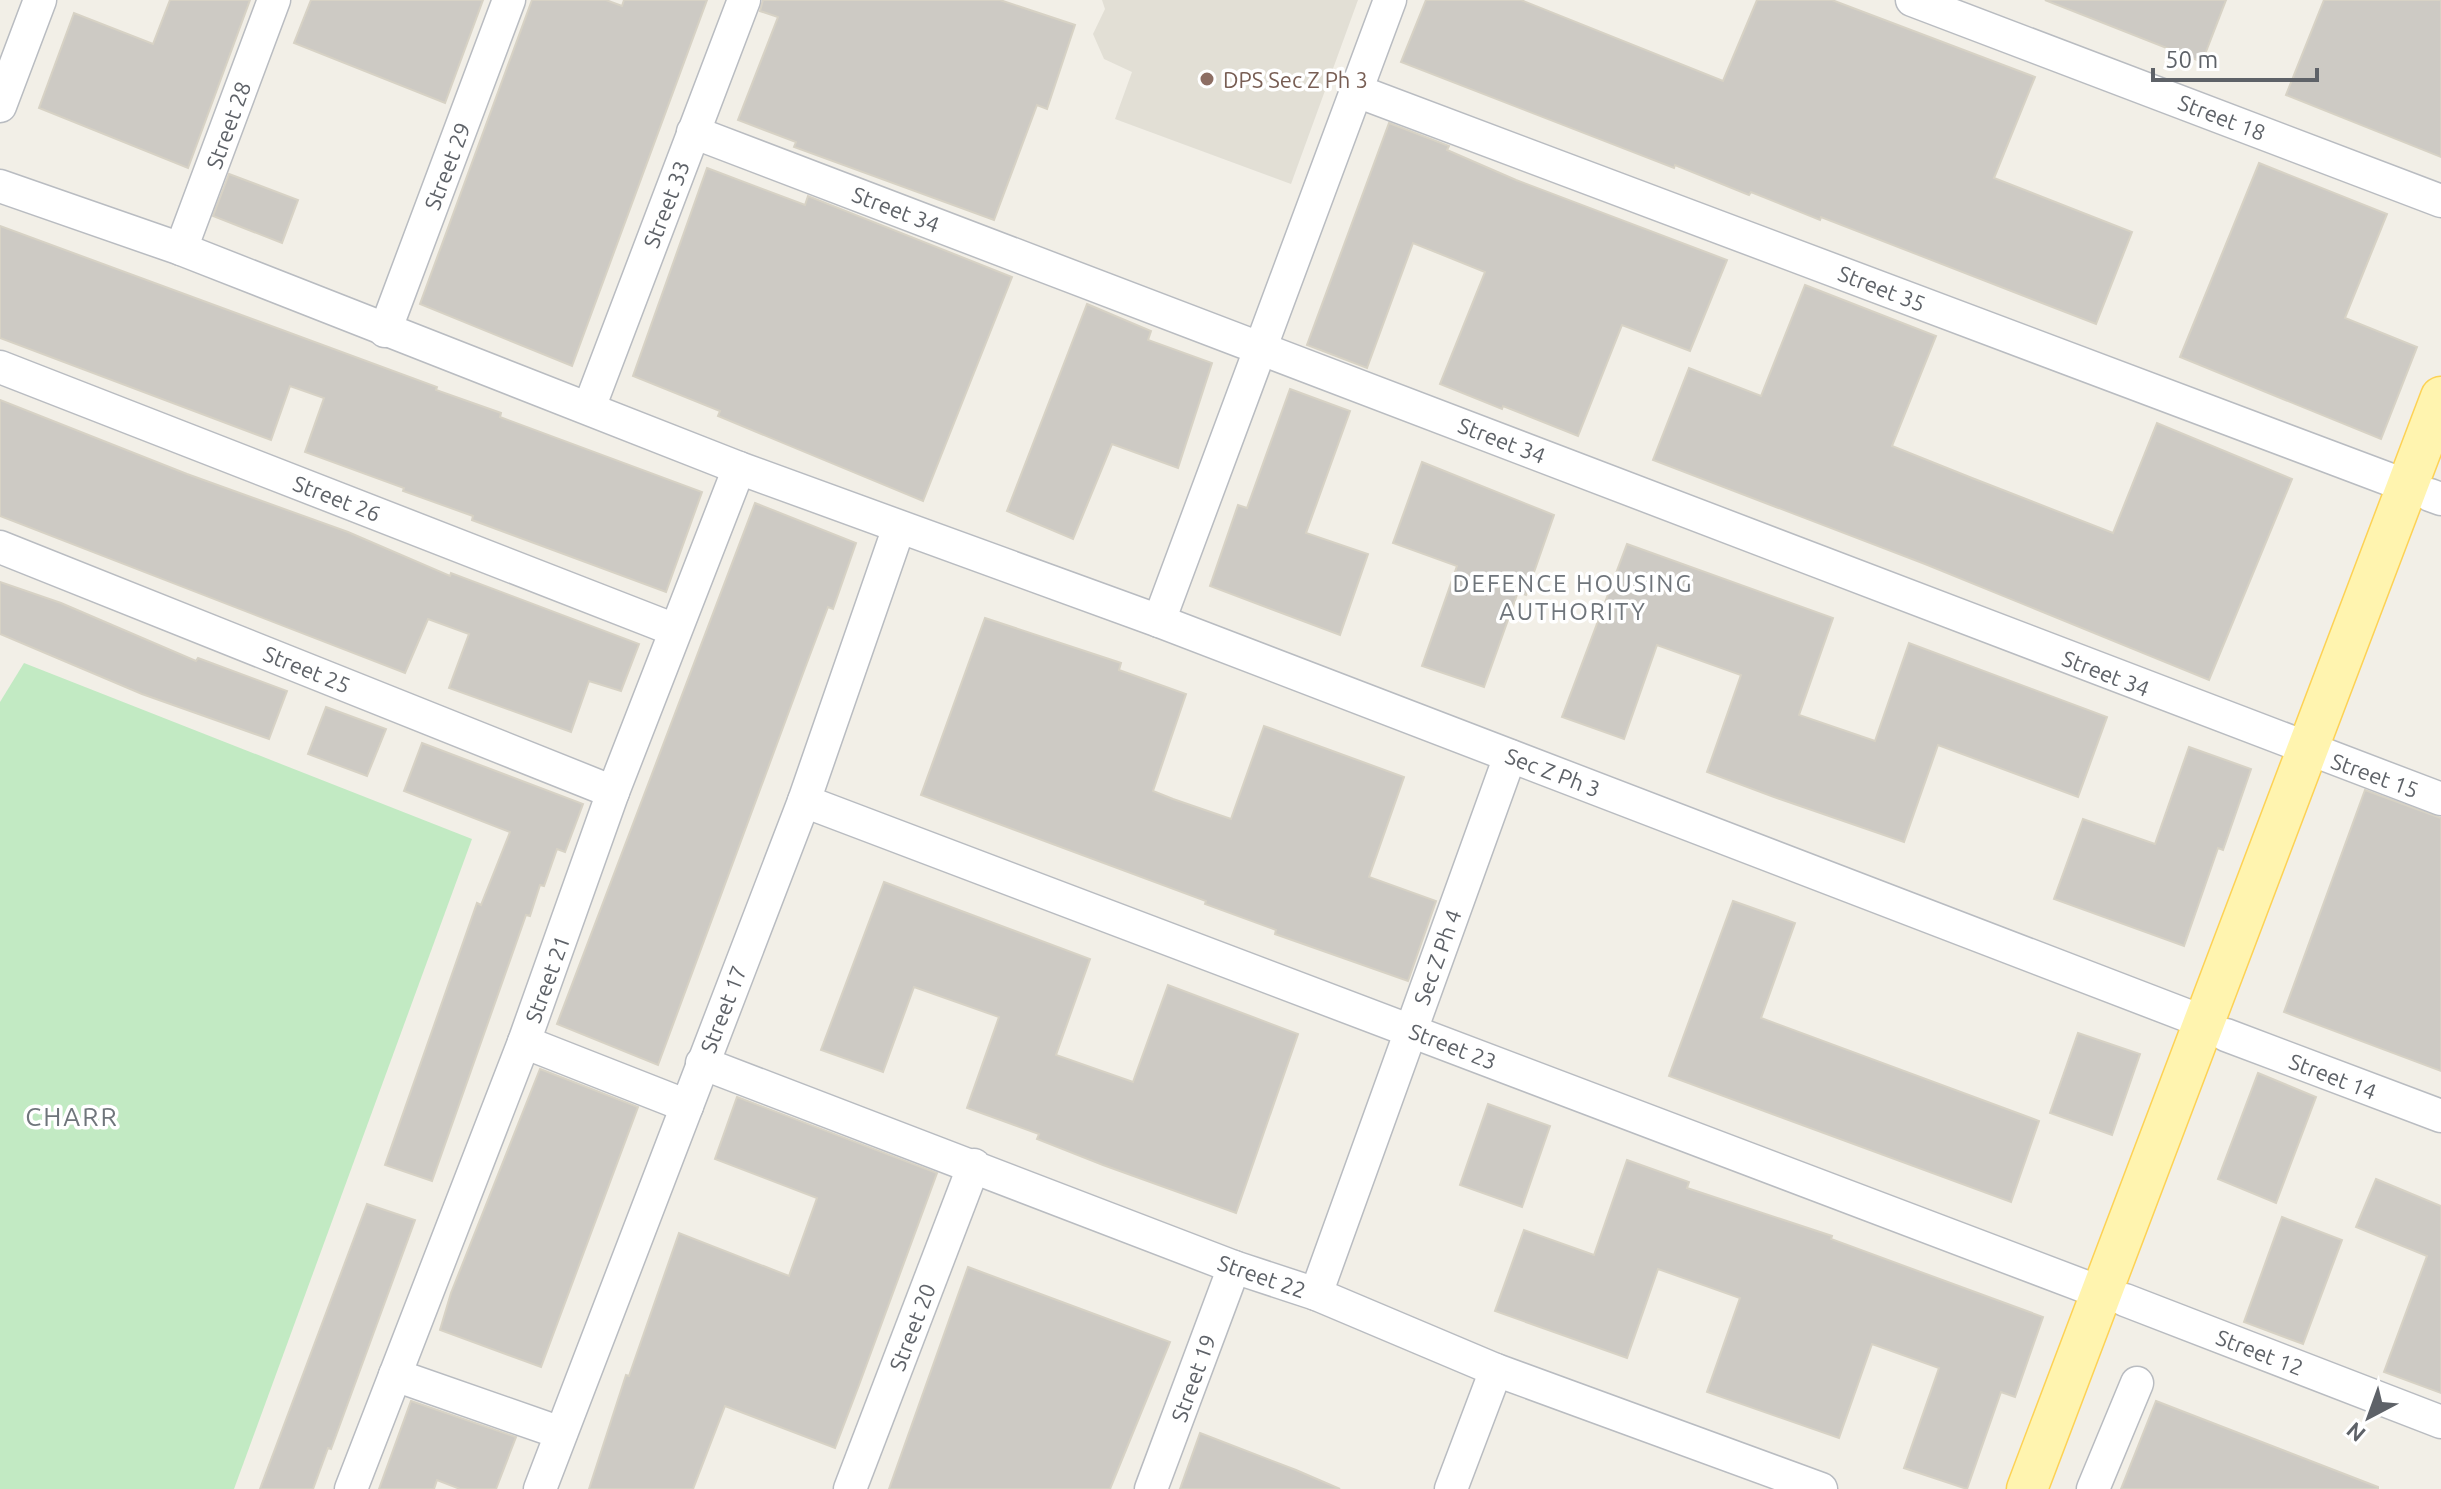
<svg xmlns="http://www.w3.org/2000/svg" width="2441" height="1489" font-family="Ubuntu,sans-serif">
<rect width="100%" height="100%" fill="#f2efe7"/>
<polygon fill="#e2dfd5" points="1102,0 1358,0 1291,184 1115,119 1132,72 1104,59 1093,34 1105,9"/>
<polygon fill="#c2eac3" points="24,663 472,839 234,1489 0,1489 0,702"/>
<g fill="#cdcac4" stroke="#d7d2c5" stroke-width="2">
<polygon points="170,0 250,0 188,168 39,108 74,13 153,44"/>
<polygon points="311,0 483,0 445,103 294,43"/>
<polygon points="532,0 606,0 622,6 624,0 707,0 572,366 420,304"/>
<polygon points="763,0 1000,0 1075,25 1047,109 1037,105 994,220 794,147 796,142 738,120 778,17 760,11"/>
<polygon points="1426,0 1521,0 1723,81 1757,0 1832,0 2035,77 1994,178 2132,232 2096,324 1821,217 1820,220 1751,192 1749,195 1675,165 1674,168 1401,62"/>
<polygon points="2045,0 2226,0 2202,62"/>
<polygon points="2324,0 2441,0 2441,157 2286,95"/>
<polygon points="1389,123 1449,146 1447,150 1516,180 1727,260 1690,351 1622,325 1578,436 1503,406 1502,409 1440,384 1485,272 1413,243 1367,368 1307,345"/>
<polygon points="2259,163 2387,214 2345,318 2417,347 2381,439 2180,357"/>
<polygon points="707,168 805,205 808,196 1012,277 923,501 718,416 720,411 633,376"/>
<polygon points="229,174 298,200 282,243 213,216"/>
<polygon points="0,226 437,387 436,390 501,413 500,417 702,492 666,592 472,520 473,516 403,491 404,488 305,452 324,398 290,386 271,440 0,338"/>
<polygon points="1805,285 1936,336 1892,446 1972,478 2113,533 2157,423 2292,479 2209,680 1925,564 1653,460 1689,368 1761,396"/>
<polygon points="1087,304 1151,331 1148,340 1212,363 1178,468 1112,444 1073,539 1007,511"/>
<polygon points="1290,389 1350,411 1306,533 1368,554 1340,635 1210,586 1238,505 1247,508"/>
<polygon points="0,400 187,474 348,532 450,576 451,573 639,644 621,691 589,681 571,732 449,688 469,634 428,619 405,673 0,516"/>
<polygon points="1422,462 1554,515 1526,595 1518,592 1484,687 1422,666 1457,566 1393,543"/>
<polygon points="755,503 856,543 833,609 828,607 805,668 658,1065 557,1024"/>
<polygon points="1627,544 1833,618 1799,715 1875,741 1909,643 2107,717 2078,797 1938,745 1904,842 1774,797 1707,772 1741,675 1657,645 1624,739 1562,717"/>
<polygon points="0,582 61,603 196,661 198,658 287,691 269,739 142,694 0,634"/>
<polygon points="985,618 1121,663 1119,670 1186,694 1153,791 1173,799 1231,819 1264,726 1404,777 1369,877 1436,901 1408,981 1275,934 1276,930 1205,904 1206,901 921,795"/>
<polygon points="326,707 386,729 367,776 308,754"/>
<polygon points="422,743 583,804 565,852 557,849 544,886 540,885 530,916 526,915 432,1181 385,1165 477,903 481,905 510,832 404,791"/>
<polygon points="2189,747 2251,769 2223,850 2218,848 2184,946 2054,899 2083,819 2155,844"/>
<polygon points="2365,790 2441,818 2441,1071 2284,1012"/>
<polygon points="884,882 1090,959 1056,1055 1133,1082 1168,985 1298,1034 1236,1213 1103,1165 1037,1139 1039,1134 967,1108 999,1017 914,987 883,1072 821,1050"/>
<polygon points="1733,901 1795,923 1761,1018 2039,1121 2011,1202 1669,1076"/>
<polygon points="2078,1033 2140,1054 2112,1135 2050,1113"/>
<polygon points="540,1069 638,1107 541,1367 440,1330 451,1293"/>
<polygon points="2258,1073 2316,1097 2276,1203 2218,1179"/>
<polygon points="737,1097 937,1173 859,1385 835,1448 725,1406 693,1489 589,1489 626,1375 629,1376 679,1233 789,1276 817,1198 715,1159"/>
<polygon points="1488,1104 1550,1126 1522,1207 1460,1185"/>
<polygon points="1627,1160 1689,1182 1687,1188 1832,1236 1831,1239 2043,1317 2015,1397 2001,1392 1967,1489 1904,1468 1939,1368 1872,1344 1839,1438 1707,1392 1740,1298 1658,1269 1627,1358 1495,1311 1524,1230 1594,1255"/>
<polygon points="2376,1179 2441,1206 2441,1393 2384,1372 2427,1256 2356,1227"/>
<polygon points="367,1204 415,1220 331,1449 328,1448 313,1489 260,1489"/>
<polygon points="2282,1217 2342,1240 2303,1344 2244,1322"/>
<polygon points="968,1267 1170,1342 1110,1489 889,1489"/>
<polygon points="411,1401 516,1437 496,1489 460,1489 437,1480 434,1489 379,1489"/>
<polygon points="2156,1401 2378,1487 2378,1489 2121,1489"/>
<polygon points="1200,1433 1296,1470 1340,1489 1180,1489"/>
</g>
<g fill="none" stroke-linecap="round" stroke-linejoin="round">
<g stroke="#b9bcc1" stroke-width="35">
<g id="minor">
<polyline points="1912,0 2441,201"/>
<polyline points="1357,91 2407,486"/>
<polyline points="0,106 40,0"/>
<polyline points="693,132 2441,799"/>
<polyline points="0,186 181,249 739,468 1159,621 2204,1022"/>
<polyline points="181,249 274,0"/>
<polyline points="385,331 509,0"/>
<polyline points="0,367 675,630"/>
<polyline points="589,408 744,0"/>
<polyline points="2430,495 2441,499"/>
<polyline points="0,547 613,792"/>
<polyline points="1159,621 1390,0"/>
<polyline points="804,801 2102,1293"/>
<polyline points="2226,1035 2441,1116"/>
<polyline points="524,1042 687,1106"/>
<polyline points="702,1063 1234,1267 1316,1294 1496,1370 1821,1489"/>
<polyline points="1316,1294 1510,756"/>
<polyline points="2125,1300 2441,1422"/>
<polyline points="395,1375 561,1433"/>
<polyline points="351,1489 524,1042 613,792 739,468"/>
<polyline points="540,1489 804,801 899,527"/>
<polyline points="850,1489 974,1165"/>
<polyline points="1151,1489 1234,1267"/>
<polyline points="1451,1489 1496,1370"/>
<polyline points="2093,1489 2137,1383"/>
</g>
</g>
<g stroke="#fdd255" stroke-width="43">
<polyline id="major" points="2027,1489 2441,397"/>
</g>
<use href="#minor" stroke="#fff" stroke-width="32"/>
<use href="#major" stroke="#fff4af" stroke-width="40"/>
</g>
<circle fill="#8d6e63" stroke="#fff" stroke-width="3" cx="1207" cy="79" r="8"/>
<g text-anchor="middle" dominant-baseline="central" stroke-width="7" stroke-linejoin="round" paint-order="stroke">
<g font-size="22" fill="#785e54" stroke="#fff" text-anchor="start">
<text x="1223" y="79">DPS Sec Z Ph 3</text>
</g>
<g font-size="22" fill="#5e6268" stroke="#fff">
<text transform="translate(2222 117) rotate(21)">Street 18</text>
<text transform="translate(228 125) rotate(-70)">Street 28</text>
<text transform="translate(447 166) rotate(-69)">Street 29</text>
<text transform="translate(666 204) rotate(-69)">Street 33</text>
<text transform="translate(896 209) rotate(21)">Street 34</text>
<text transform="translate(1882 288) rotate(21)">Street 35</text>
<text transform="translate(1502 440) rotate(21)">Street 34</text>
<text transform="translate(337 498) rotate(21)">Street 26</text>
<text transform="translate(307 669) rotate(22)">Street 25</text>
<text transform="translate(2106 673) rotate(21)">Street 34</text>
<text transform="translate(1553 772) rotate(21)">Sec Z Ph 3</text>
<text transform="translate(2375 775) rotate(20)">Street 15</text>
<text transform="translate(1437 957) rotate(-70)">Sec Z Ph 4</text>
<text transform="translate(547 979) rotate(-70)">Street 21</text>
<text transform="translate(723 1009) rotate(-69)">Street 17</text>
<text transform="translate(1453 1046) rotate(21)">Street 23</text>
<text transform="translate(2333 1076) rotate(21)">Street 14</text>
<text transform="translate(1262 1276) rotate(19)">Street 22</text>
<text transform="translate(912 1327) rotate(-69)">Street 20</text>
<text transform="translate(2260 1352) rotate(21)">Street 12</text>
<text transform="translate(1193 1378) rotate(-70)">Street 19</text>
</g>
<g font-size="24" letter-spacing="2" fill="#6f757b" stroke="#fff">
<text x="1573" y="583">DEFENCE HOUSING<tspan x="1573" dy="28">AUTHORITY</tspan></text>
</g>
<g font-size="26" letter-spacing="2" fill="#6f757b" stroke="#fff">
<text x="72" y="1116">CHARR</text>
</g>
</g>
<g transform="translate(2369 1417) rotate(221)" stroke="#ffffff" stroke-width="6" paint-order="stroke">
<path d="M0-6L14 30L0 20L-14 30Z" fill="#5e6268"/>
<text y="-12" font-size="22" font-weight="bold" text-anchor="middle" fill="#5e6268">N</text>
</g>
<path d="M2153 68v12h164v-12" fill="none" stroke="#5e6268" stroke-width="4"/>
<text x="2165" y="68" font-size="24" fill="#5e6268" stroke="#ffffff" stroke-width="6" paint-order="stroke">50 m</text>
</svg>
